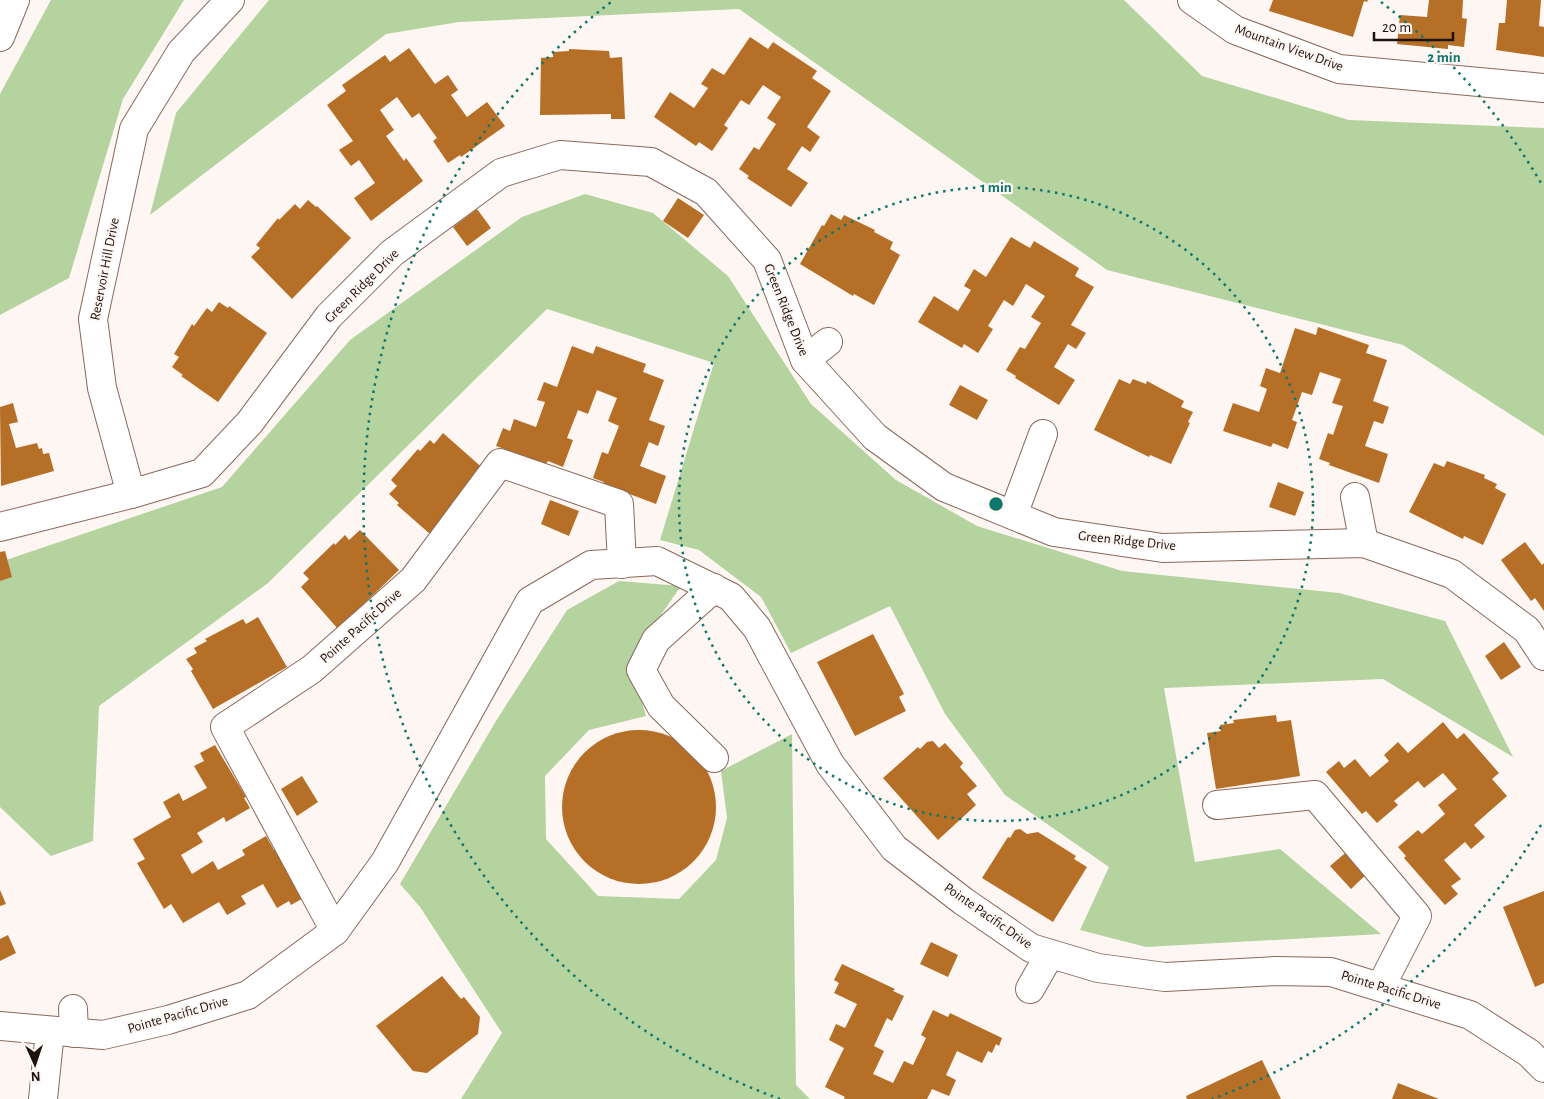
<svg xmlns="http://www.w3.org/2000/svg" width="1544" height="1099" font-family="'Alegreya Sans',sans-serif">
<rect width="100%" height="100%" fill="#fef6f3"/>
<g fill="#b4d39e">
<polygon points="51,0 184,0 123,99 69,278 0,315 0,94"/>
<polygon points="269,0 1124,0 1202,76 1349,120 1544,128 1544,436 1403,345 1107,270 739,9 459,22 386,34 150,215 176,113"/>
<polygon points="585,194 653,213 728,276 811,404 896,480 977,526 1122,571 1339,593 1445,621 1513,757 1383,679 1164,688 1195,862 1280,849 1381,934 1146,947 1080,930 1109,867 1005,795 945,714 890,606 791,653 761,597 699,550 660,540 714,363 547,309 268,583 99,706 93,841 51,856 0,807 0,562 222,487 350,340 522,217"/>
<polygon points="619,581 681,586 630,659 646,716 589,730 545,776 546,839 598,896 679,899 716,860 727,818 721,771 792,734 796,1085 810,1099 461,1099 502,1033 420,907 400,884 496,721 567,610"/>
</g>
<g fill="#b66f26">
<polygon points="1273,0 1368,0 1367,2 1364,1 1353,37 1269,11"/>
<polygon points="1429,0 1463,0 1462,18 1467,19 1464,47 1448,45 1448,49 1397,44 1400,15 1427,17"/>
<polygon points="1507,0 1541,0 1539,26 1544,27 1544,57 1496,50 1499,23 1505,23"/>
<polygon points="750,37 768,49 773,42 817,71 812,78 831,91 807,127 820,137 810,152 802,146 787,169 808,183 791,207 747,178 749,176 739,169 754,147 759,150 776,124 767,118 781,97 763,85 749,105 741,100 724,125 728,128 712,151 699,142 696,146 654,117 670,92 694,108 708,88 701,84 712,68 724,75"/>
<polygon points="409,48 435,84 448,75 458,90 451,95 467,117 487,102 505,126 461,157 460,155 448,163 433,141 437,138 419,113 412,118 397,97 380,110 394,130 386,136 404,161 406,158 423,181 371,221 354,198 375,183 359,160 351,166 339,150 353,141 327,105 346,91 342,85 385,55 390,62"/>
<polygon points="569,49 609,51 610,58 622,57 625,119 611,119 611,114 540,115 541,58 553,57 553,52 569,51"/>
<polygon points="678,198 704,215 688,238 663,221"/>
<polygon points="308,200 316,207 317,206 351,238 292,299 251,257 260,248 256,245 278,218 279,220 295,204 300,209"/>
<polygon points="477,209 491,228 467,246 453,227"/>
<polygon points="831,214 841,220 844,215 875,230 874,232 893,242 890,249 900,255 874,305 854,294 853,296 800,264 822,225 824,226"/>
<polygon points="1011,237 1030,248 1034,241 1079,268 1075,276 1094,287 1071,325 1086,333 1076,349 1068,344 1054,367 1075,380 1059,405 1015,378 1016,376 1006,370 1020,347 1025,349 1041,323 1031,317 1045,296 1026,284 1013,306 1004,300 988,326 993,329 978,353 964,344 962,348 918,322 934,296 958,311 971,290 964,286 974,269 986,277"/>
<polygon points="219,302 228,308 229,306 267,333 218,402 181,376 183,375 172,367 179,357 174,354 192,324 194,326 207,308 212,312"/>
<polygon points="1318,327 1369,345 1366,353 1387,360 1373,401 1389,407 1383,424 1374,421 1365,446 1388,454 1379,483 1329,465 1330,463 1319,459 1328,433 1333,435 1343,406 1332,403 1341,379 1320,372 1312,395 1302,392 1292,420 1297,422 1288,449 1273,443 1271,447 1223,431 1233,403 1259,412 1267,389 1260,386 1266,368 1280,373 1295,328 1316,335"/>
<polygon points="572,346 593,354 596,346 646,364 643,372 664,380 649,420 665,426 658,446 649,442 640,466 666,476 656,504 603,484 604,482 593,478 602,452 608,454 619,426 608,421 617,398 597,390 588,414 578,410 567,438 573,440 563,467 548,461 546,464 496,446 503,428 510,431 514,419 536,427 545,402 537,400 544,382 557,387"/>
<polygon points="1119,379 1130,384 1133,379 1146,384 1147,381 1184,401 1181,407 1193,412 1188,422 1190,423 1171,464 1150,455 1149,457 1094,430"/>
<polygon points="960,385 988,400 977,420 949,405"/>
<polygon points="13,403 18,422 9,424 16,448 37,443 39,449 42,448 43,454 49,453 54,471 1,486 0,407"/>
<polygon points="443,433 486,471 430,534 397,505 399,503 389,494 397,486 391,480 418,449 420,451 430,440 434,444"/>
<polygon points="1447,461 1485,475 1484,478 1497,484 1495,488 1506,494 1483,545 1464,536 1463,539 1409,512 1434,463 1444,467"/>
<polygon points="1278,482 1304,492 1295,516 1269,507"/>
<polygon points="550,500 579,511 569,536 541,524"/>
<polygon points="360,530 399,570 338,629 301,587 309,579 303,573 334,543 335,545 345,535 349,540"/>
<polygon points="1525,542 1542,565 1544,563 1544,611 1535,598 1531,601 1501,560"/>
<polygon points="5,551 12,577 0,581 0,552"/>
<polygon points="258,617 287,667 213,709 191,671 193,669 186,659 197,653 194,648 207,641 205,639 243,619 246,624"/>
<polygon points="873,634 904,694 899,697 906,711 855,736 817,662"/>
<polygon points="1504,642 1521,667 1501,680 1485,656"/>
<polygon points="1276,715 1277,722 1291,720 1300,776 1216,789 1207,733 1221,731 1220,725 1234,723 1233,720"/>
<polygon points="1443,722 1457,739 1464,733 1499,773 1492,779 1507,796 1474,825 1485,837 1471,849 1465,842 1444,860 1461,879 1451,886 1458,894 1445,905 1404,858 1406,856 1398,847 1418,830 1422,834 1445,814 1438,805 1457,789 1443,773 1424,788 1418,781 1394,801 1398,805 1377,823 1366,811 1362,814 1326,772 1339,761 1344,768 1355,759 1370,777 1389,761 1384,755 1398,742 1408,753"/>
<circle cx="639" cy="807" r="77"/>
<polygon points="933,741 939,748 945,743 963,763 960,767 977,786 967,794 976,805 938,840 883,778 918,747 920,749 927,742"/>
<polygon points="215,745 246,797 244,798 250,808 226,822 224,817 197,833 203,842 181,855 192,874 213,861 218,870 245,855 242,850 266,836 274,850 279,848 307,896 291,905 289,901 277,908 263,884 241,896 246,904 227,915 219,902 183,923 171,904 164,909 137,863 145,859 133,839 171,817 163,802 179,793 183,801 207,788 194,766 204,761 200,753"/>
<polygon points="302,776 318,802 297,816 281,789"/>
<polygon points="1020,829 1027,834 1038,832 1076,856 1074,859 1087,867 1053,922 982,878 1008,837 1010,838 1015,830"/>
<polygon points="1350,849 1370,871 1351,889 1330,866"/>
<polygon points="0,890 6,904 0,906"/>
<polygon points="1544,891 1544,983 1535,987 1503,907"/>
<polygon points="8,935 16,953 0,961 0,939"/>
<polygon points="931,942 958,955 948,977 920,964"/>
<polygon points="842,964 895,989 893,991 904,996 892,1021 887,1018 874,1046 884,1051 873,1074 893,1083 904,1061 913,1065 926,1038 921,1035 933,1010 948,1017 950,1013 1002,1038 999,1046 996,1044 992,1053 988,1051 982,1063 957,1051 946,1075 956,1080 949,1096 932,1089 927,1099 844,1099 845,1097 825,1087 844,1048 829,1040 836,1024 845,1028 857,1004 834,993 839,983 834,980"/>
<polygon points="442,976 461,999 464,997 480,1017 478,1034 427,1073 413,1071 376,1026"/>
<polygon points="1262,1060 1281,1099 1187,1099 1186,1096"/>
<polygon points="1398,1083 1439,1099 1392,1099"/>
</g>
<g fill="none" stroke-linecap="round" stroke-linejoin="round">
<g stroke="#89695b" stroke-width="30">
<g id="minor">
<polyline points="1192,0 1235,30 1339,69 1544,88"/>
<polyline points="0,37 15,0"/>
<polyline points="805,360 828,342"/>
<polyline points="131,494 202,473 250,422 329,316 392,253 501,173 560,155 651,162 706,192 767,260 805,360 875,437 944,487 1054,532 1163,548 1364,543 1452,574 1527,630 1544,656"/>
<polyline points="1355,497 1364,543"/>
<polyline points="1013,515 1043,434"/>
<polyline points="0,527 131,494 102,388 93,319 134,129 181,52 230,0"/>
<polyline points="714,588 656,640 641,670 661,706 714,758"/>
<polyline points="1217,805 1315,795 1417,916 1381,986"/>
<polyline points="335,931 225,727 312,669 413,580 500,463 619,504 622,564"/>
<polyline points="1030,989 1050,954"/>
<polyline points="73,1009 74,1033"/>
<polyline points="0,1026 103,1035 168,1020 248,995 335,931 385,862 530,601 591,565 657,561 731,597 757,628 830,764 894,848 963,901 1031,948 1098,968 1165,977 1276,971 1331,972 1470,1015 1529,1053 1544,1068"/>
<polyline points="43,1099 50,1031"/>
</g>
</g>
<use href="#minor" stroke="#fff" stroke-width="28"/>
</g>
<g fill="none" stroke="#0f766e" stroke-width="2.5" stroke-dasharray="2.5 5">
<circle cx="996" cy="504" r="317"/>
<path d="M1541 825A633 633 0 0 1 1212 1099M780 1099A633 633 0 0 1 611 2M1381 2A633 633 0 0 1 1541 183"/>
</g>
<g text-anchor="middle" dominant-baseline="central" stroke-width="4.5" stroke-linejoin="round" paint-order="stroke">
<g font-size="14" fill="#1e120d" stroke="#fef6f3">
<text transform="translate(1289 48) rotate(20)">Mountain View Drive</text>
<text transform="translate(105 269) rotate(-79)">Reservoir Hill Drive</text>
<text transform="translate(362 286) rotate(-45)">Green Ridge Drive</text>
<text transform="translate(786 310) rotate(68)">Green Ridge Drive</text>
<text transform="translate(1127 541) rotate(6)">Green Ridge Drive</text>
<text transform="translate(361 626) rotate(-42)">Pointe Pacific Drive</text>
<text transform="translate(988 916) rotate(35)">Pointe Pacific Drive</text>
<text transform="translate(1391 990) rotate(17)">Pointe Pacific Drive</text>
<text transform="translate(178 1015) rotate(-16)">Pointe Pacific Drive</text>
</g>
</g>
<circle cx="996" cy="504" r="8" fill="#0f766e" stroke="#fef6f3" stroke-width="2.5"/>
<g font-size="15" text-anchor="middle" font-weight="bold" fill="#0f766e" stroke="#fef6f3" stroke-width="4.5" stroke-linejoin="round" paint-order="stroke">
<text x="1444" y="62">2 min</text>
<text x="996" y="192">1 min</text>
</g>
<g transform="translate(35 1064) rotate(177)" stroke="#fef6f3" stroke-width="4" paint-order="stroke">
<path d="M0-4L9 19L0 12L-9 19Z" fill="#1e120d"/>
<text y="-8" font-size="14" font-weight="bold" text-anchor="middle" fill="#1e120d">N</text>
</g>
<path d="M1374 32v8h79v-8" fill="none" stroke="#1e120d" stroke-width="2.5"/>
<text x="1382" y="32" font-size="15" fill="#1e120d" stroke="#fef6f3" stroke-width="4" paint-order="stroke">20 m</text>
</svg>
